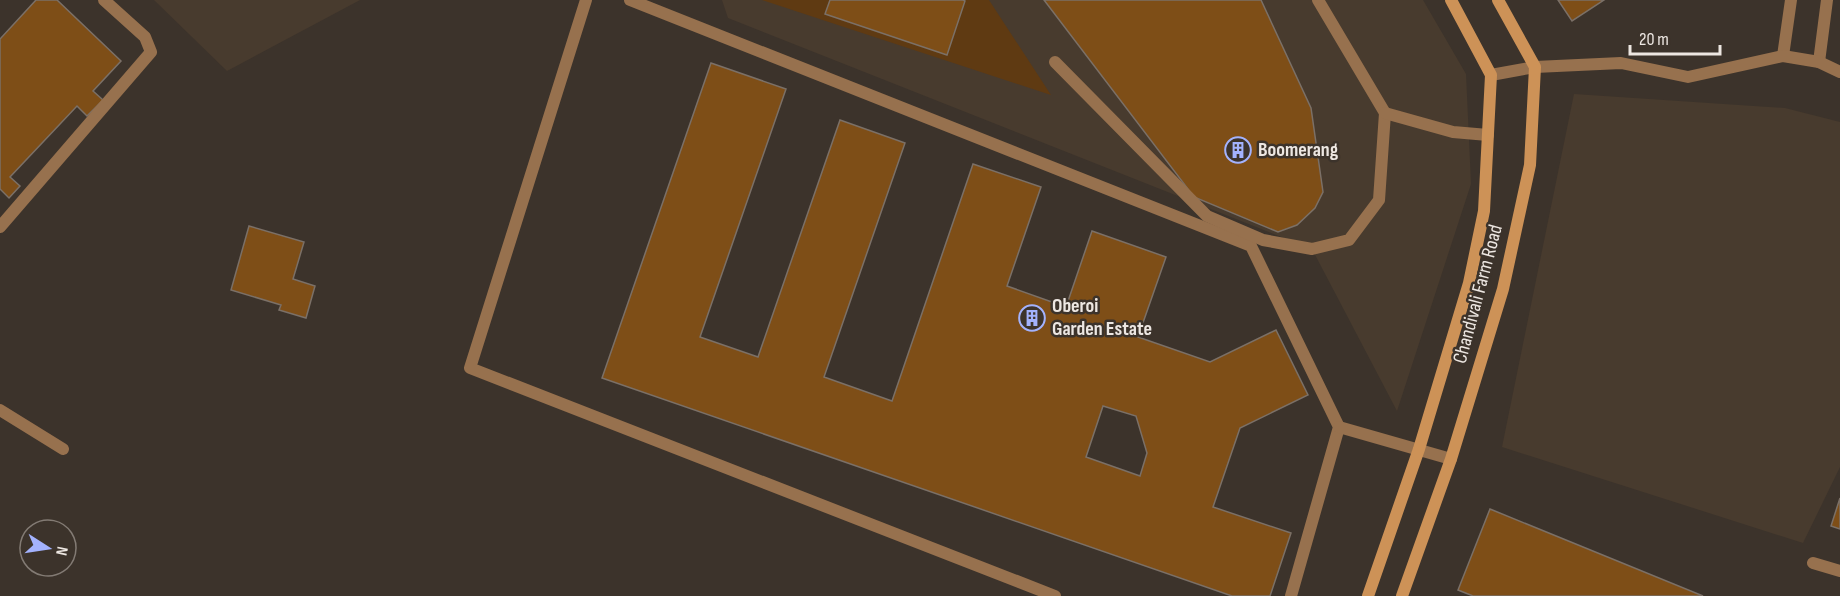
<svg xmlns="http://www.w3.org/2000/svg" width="1840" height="596" font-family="'Sofia Sans Condensed',sans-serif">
<rect width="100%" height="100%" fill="#3c332b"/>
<g fill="#483b2e">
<polygon points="154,0 360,0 227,71"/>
<polygon points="722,0 1423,0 1466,74 1471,184 1397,411 1312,249 728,18"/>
<polygon points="1574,94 1785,108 1840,122 1840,467 1803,543 1502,447"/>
</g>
<polygon fill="#5f3a12" points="762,0 989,0 1051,95"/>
<g fill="#7e4e17" stroke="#7b7067" stroke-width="1.5" fill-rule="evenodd">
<polygon points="36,0 57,0 121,61 93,91 103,100 87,116 77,106 10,177 20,186 9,198 0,189 0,39"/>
<polygon points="830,0 963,0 965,1 947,55 825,14"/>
<polygon points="1044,0 1261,0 1311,108 1323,192 1315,208 1297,225 1278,232 1194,197"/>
<polygon points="1558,0 1604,0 1572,21"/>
<path d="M711,63L786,89L700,337L758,357L840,120L905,143L824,377L892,401L973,164L1041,187L1007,286L1066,307L1092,231L1166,257L1138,337L1210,362L1276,330L1308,395L1240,428L1213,507L1291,533L1270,596H1232L602,378ZM1103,406L1136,416L1147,453L1140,476L1086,457Z"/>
<polygon points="249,226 304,242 293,279 315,286 306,318 279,310 281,305 231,290"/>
<polygon points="1840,498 1840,529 1831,526"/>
<polygon points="1490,509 1703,596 1473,596 1458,590"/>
</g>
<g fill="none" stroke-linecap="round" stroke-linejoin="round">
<g stroke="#97714e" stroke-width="12">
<polyline points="586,0 470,368 1055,596"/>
<polyline points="630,0 1251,246 1339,427 1291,596"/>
<polyline points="1055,62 1207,216 1263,240 1312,249 1349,240 1379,200 1385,113 1318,0"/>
<polyline points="1385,113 1453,132 1488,135"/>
<polyline points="1339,427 1451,459"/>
</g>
<g stroke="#97714e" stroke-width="12">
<polyline points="1783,56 1791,0"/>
<polyline points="1819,62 1827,0"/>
<polyline points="1491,75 1535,67 1621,63 1688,77 1783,56 1819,62 1840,72"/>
<polyline points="0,227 151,52 145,37 104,0"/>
<polyline points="0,410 63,449"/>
<polyline points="1813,563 1840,571"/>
</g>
<g stroke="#cd9257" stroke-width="12">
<polyline points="1368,596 1419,449 1469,283 1484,211 1491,75 1451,0"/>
<polyline points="1402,596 1451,459 1503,289 1530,165 1535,67 1498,0"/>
</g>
</g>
<defs>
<g id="building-ring" transform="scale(1.35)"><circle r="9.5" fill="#3c332b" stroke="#a3b2fd" stroke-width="1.5"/><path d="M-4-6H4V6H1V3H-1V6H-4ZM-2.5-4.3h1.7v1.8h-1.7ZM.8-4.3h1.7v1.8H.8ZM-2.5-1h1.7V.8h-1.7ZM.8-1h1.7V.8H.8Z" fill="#a3b2fd"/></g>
</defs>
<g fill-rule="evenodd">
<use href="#building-ring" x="1238" y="150"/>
<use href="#building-ring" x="1032" y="318"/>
</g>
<g text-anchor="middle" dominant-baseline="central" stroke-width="5" stroke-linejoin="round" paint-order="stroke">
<g font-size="20" font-weight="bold" fill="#ede7e2" stroke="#3c332b" text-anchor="start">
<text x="1258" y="150">Boomerang</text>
<text x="1052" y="306">Oberoi<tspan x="1052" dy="23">Garden Estate</tspan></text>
</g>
<g font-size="20" fill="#ede7e2" stroke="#3c332b">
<text transform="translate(1478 294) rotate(-75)">Chandivali Farm Road</text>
</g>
</g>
<g transform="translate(48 548) rotate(102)"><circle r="28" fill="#3c332b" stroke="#837b74" stroke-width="1.5"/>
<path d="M0-4.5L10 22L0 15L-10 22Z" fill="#a3b2fd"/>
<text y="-9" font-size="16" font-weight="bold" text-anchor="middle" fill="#ede7e2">N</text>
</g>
<path d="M1630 45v9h90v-9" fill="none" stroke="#ede7e2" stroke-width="3"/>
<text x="1639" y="45" font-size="18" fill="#ede7e2" stroke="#3c332b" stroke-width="4.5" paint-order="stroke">20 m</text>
</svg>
